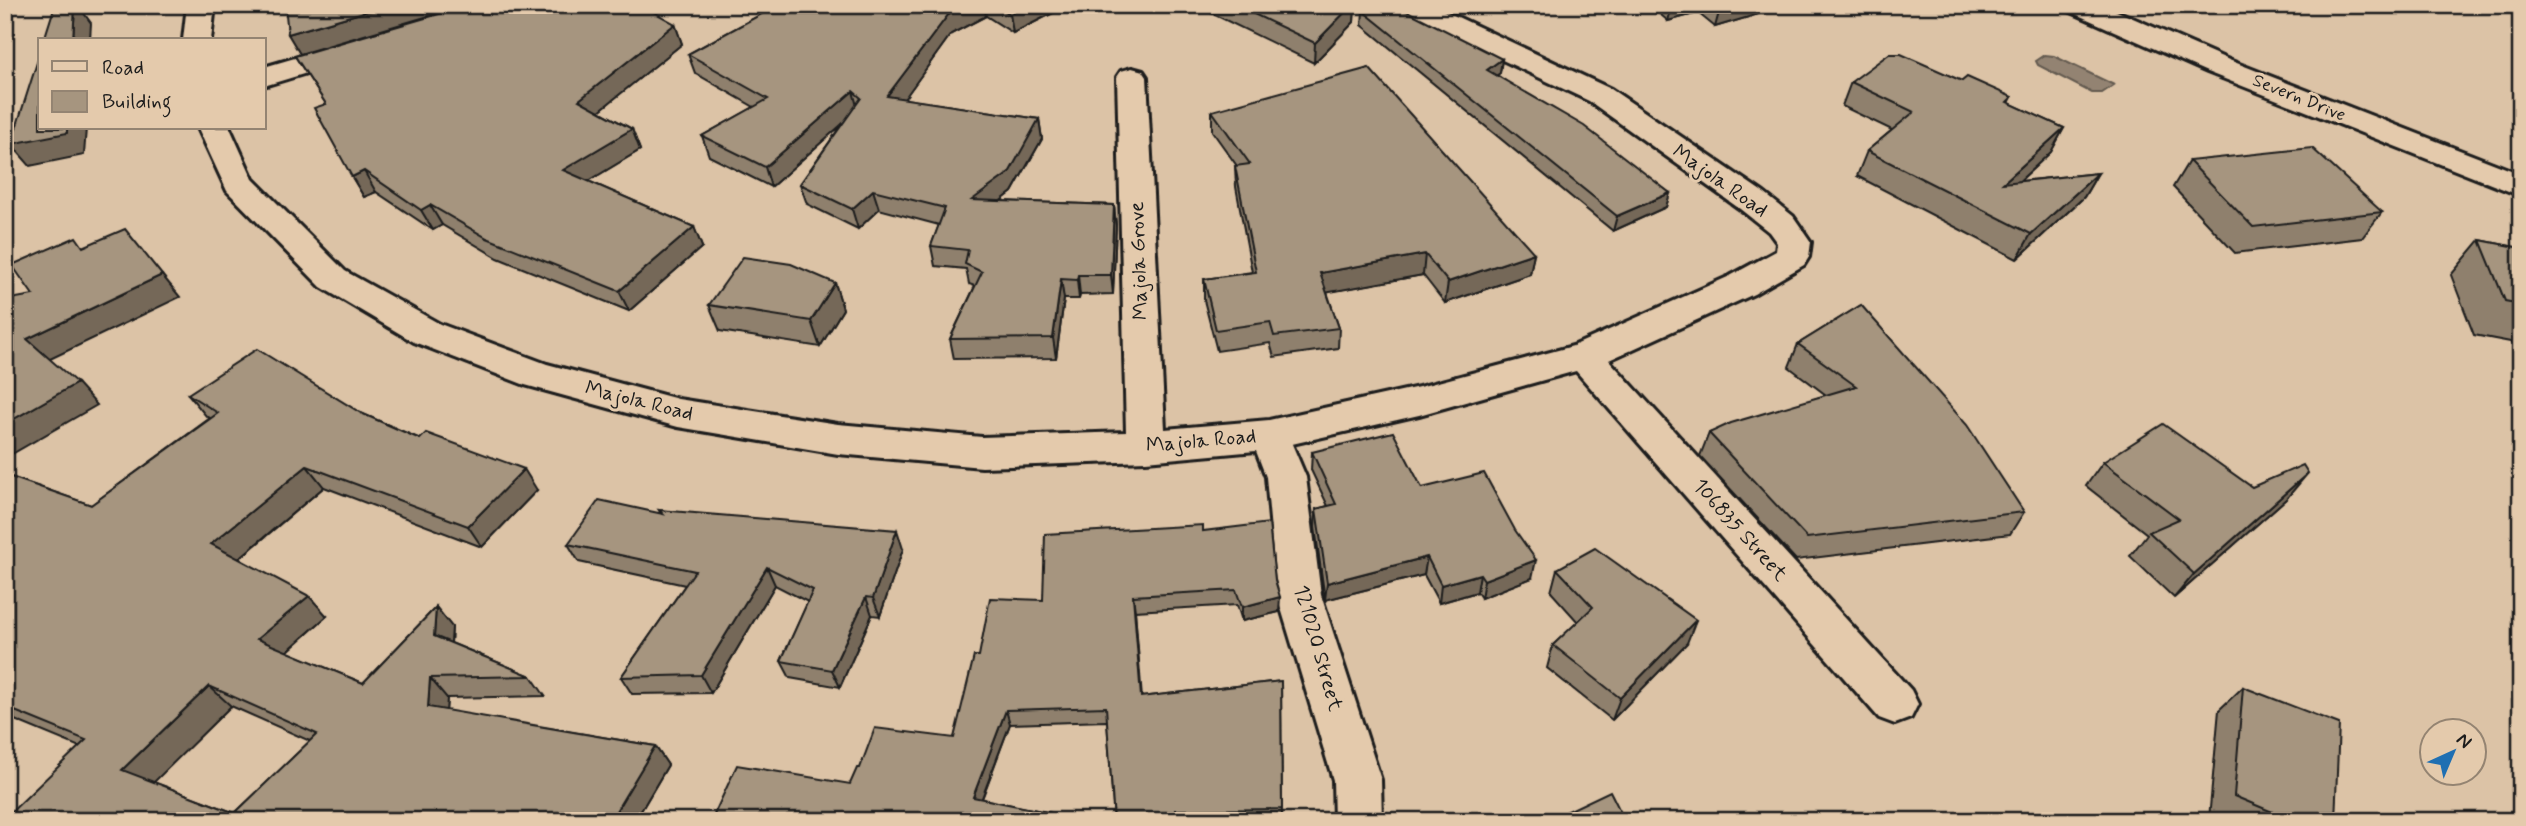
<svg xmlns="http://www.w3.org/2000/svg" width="2526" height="826" font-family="Mynerve,sans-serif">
<rect width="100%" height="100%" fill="#dcc3a6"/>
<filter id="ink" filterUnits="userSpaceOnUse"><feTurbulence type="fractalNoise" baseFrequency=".0143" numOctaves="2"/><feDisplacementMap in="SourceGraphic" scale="14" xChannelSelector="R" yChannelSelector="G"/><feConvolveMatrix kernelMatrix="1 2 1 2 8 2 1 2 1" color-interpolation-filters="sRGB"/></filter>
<g filter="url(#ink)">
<polygon fill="#938372" stroke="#635a50" stroke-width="2" points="2045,55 2054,56 2114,85 2102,93 2092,93 2038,65 2036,61"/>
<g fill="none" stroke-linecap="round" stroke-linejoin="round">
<g stroke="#1c1c1c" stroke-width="6">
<g id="minor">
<polygon points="187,5 215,5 211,40 183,40"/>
<polygon points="1395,5 1432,5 1611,89 1764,193 1793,216 1811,242 1809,257 1804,265 1754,294 1609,360 1911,690 1918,704 1911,718 1895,724 1879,718 1576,371 1419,415 1292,444 1306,477 1321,595 1381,780 1382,821 1334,821 1333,780 1277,595 1266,477 1256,451 1146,461 982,467 838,454 678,427 525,385 414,342 321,287 227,191 198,128 230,128 253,179 345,271 440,324 547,364 678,399 838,424 982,437 1126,432 1117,77 1121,71 1132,68 1143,71 1147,77 1165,429 1269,420 1419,387 1573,346 1730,276 1776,251 1777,243 1769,232 1740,209 1589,101 1399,11"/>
<polygon points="2065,5 2103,5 2229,60 2521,174 2521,196 2207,72 2069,11"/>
<polygon points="353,41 363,44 368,50 363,56 264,86 264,67"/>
</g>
</g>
<use href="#minor" fill="#e4caac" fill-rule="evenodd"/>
</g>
<g fill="#8f806d" stroke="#1c1c1c" stroke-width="2" fill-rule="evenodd">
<polygon points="778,5 1069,5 1013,33 986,16 951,34 904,99 1039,119 1042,139 1012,192 1000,201 1114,205 1116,225 1113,294 1080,295 1079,299 1064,299 1056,358 954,359 950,339 975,286 969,284 966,269 935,266 931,246 939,225 879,209 858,229 807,204 800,184 842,124 771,187 709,156 702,136 754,107 695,73 688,54"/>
<polygon points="1210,5 1355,5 1354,22 1314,63 1211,13"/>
<polygon points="1649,5 1789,5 1715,27 1698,13 1668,21"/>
<polygon points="1363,11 1502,59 1500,73 1497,75 1670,193 1666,207 1613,231 1362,25"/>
<polygon points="675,24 682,44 599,111 632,129 640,150 588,181 694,227 702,247 629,311 498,258 442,225 433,230 376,192 364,197 352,177 326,104 295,56"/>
<polygon points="1962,81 2012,97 2009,103 2064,128 2051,152 2020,181 2098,173 2084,197 2017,259 1857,176 1867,151 1892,130 1842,106 1851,82"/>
<polygon points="1212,111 1534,253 1530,274 1445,303 1423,275 1327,292 1339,328 1338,348 1274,357 1270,343 1217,351 1204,300 1204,279 1252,272 1236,187 1235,166 1237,166 1212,131"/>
<polygon points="2189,161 2382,212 2362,238 2235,253 2173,187"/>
<polygon points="2480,240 2521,248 2521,344 2474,335 2451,275"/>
<polygon points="835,283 843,309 820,347 720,331 709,305"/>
<polygon points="1861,305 2024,512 2010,534 1796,560 1700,456 1709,433 1826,395 1789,367 1798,344"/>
<path d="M188,394L361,413L537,490L482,547L324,487L239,559L327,616L287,652L363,683L436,607L452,627L451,643L531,676L545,696L447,698L446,711L655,746L668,765L635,821H5L80,747L5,716V475L91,505L210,418L206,416ZM231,706L310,741L235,813L153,782Z"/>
<polygon points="1312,452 1422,488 1532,578 1481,598 1477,592 1439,603 1424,575 1325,600 1315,527 1316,509 1328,506 1311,470"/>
<polygon points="2103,462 2252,487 2287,498 2174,598 2130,556 2147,534 2086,486"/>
<polygon points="659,510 903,549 880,616 872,615 840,687 790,678 781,661 808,602 775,585 711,693 632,694 621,677 685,585 579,562 568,544 660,513"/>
<polygon points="1203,531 1275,580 1279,612 1242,621 1237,605 1135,611 1141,697 1281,681 1282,821 1114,821 1107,721 1010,724 982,799 1057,814 1059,821 713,821 712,819 850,784 860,768 954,738 979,656 1043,600"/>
<polygon points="1557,569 1687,643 1612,720 1547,668 1553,645 1578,622 1551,592"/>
<polygon points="2243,687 2335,821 2214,821 2209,819 2219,710"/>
</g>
<g fill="#746859" stroke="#1c1c1c" stroke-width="2">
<polygon points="5,5 9,5 5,15"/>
<polygon points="75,5 78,5 91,23 90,40 73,40"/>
<polygon points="388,5 466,5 300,54 288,34"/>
<polygon points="967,5 984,5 986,16 951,34 892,116 887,96 948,15"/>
<polygon points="1028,5 1069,5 1013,33 1010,14"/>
<polygon points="1352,5 1355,5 1354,22 1314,63 1315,43"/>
<polygon points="1672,5 1700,5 1698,13 1668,21"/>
<polygon points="1721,5 1789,5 1715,27"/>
<polygon points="675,24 682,44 588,120 579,100"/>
<polygon points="1502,59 1500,73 1485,84 1487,70"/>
<polygon points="853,91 858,110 771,187 765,167"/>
<polygon points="1039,119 1042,139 1012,192 976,220 972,200"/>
<polygon points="67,128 86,128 84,155 30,166 11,144"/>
<polygon points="2064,128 2051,152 1991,207 2003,183"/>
<polygon points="632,129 640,150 572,191 563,170"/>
<polygon points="364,171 376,192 364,197 352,177"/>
<polygon points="2098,173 2084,197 2017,259 2031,234"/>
<polygon points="873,190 879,209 858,229 852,209"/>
<polygon points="1670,193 1666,207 1613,231 1617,216"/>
<polygon points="430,205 442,225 433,230 421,210"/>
<polygon points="1114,205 1116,225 1113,294 1111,275"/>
<polygon points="694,227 702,247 629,311 619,291"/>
<polygon points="1534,253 1530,274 1445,303 1448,282"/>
<polygon points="1425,254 1423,275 1319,294 1320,273"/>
<polygon points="162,275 180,297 48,360 27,339"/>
<polygon points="1078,275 1080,295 1079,299 1077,280"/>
<polygon points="1061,279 1064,299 1056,358 1053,338"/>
<polygon points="835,283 843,309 820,347 811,321"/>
<polygon points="77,383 97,405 5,458 5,424"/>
<polygon points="307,466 324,487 231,565 211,544"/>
<polygon points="524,469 537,490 482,547 468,526"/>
<polygon points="2308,473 2287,498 2174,598 2194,574"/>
<polygon points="897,530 903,549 880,616 873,598"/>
<polygon points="1427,557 1424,575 1325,600 1327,583"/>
<polygon points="1536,560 1532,578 1481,598 1484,580"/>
<polygon points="767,567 775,585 711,693 701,675"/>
<polygon points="1480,574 1477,592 1439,603 1441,585"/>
<polygon points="309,596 327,616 277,660 257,639"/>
<polygon points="1133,596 1135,611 1143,711 1141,697"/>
<polygon points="866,597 872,615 840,687 832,670"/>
<polygon points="1280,597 1279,612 1242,621 1242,607"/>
<polygon points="436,607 452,627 450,656 434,636"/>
<polygon points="1696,620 1687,643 1612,720 1620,698"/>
<polygon points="430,678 447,698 445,727 428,707"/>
<polygon points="209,686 231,706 147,789 122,770"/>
<polygon points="1006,710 1010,724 977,811 973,797"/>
<polygon points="655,746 668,765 635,821 610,821"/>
</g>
<g fill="#a6957f" stroke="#1c1c1c" stroke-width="2" fill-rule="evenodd">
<polygon points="55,5 75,5 73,40 44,40"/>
<polygon points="285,5 388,5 288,34"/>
<polygon points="470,5 641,5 675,24 579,100 632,129 563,170 694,227 619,291 487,238 430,205 421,210 364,171 352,177 314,108 326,104 295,56"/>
<polygon points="778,5 967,5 948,15 887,96 1039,119 1009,173 972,200 1114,205 1111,275 1078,275 1077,280 1061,279 1053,338 950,339 982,272 965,264 968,250 931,246 945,208 873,190 852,209 800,184 861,98 853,91 765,167 702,136 768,99 688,54"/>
<polygon points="996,5 1028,5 1010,14"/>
<polygon points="1235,5 1352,5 1315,43"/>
<polygon points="1367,5 1395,5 1502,59 1487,70 1584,126 1670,193 1617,216 1363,11"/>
<polygon points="40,53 40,128 67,128 67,133 11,144"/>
<polygon points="1889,54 1901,54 1962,81 1967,77 2012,97 2007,102 2064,128 2003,183 2098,173 2031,234 1867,151 1914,112 1851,82"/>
<polygon points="1369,68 1534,253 1448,282 1425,254 1320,273 1339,328 1274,336 1270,322 1216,330 1204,279 1256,272 1235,166 1250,164 1212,111"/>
<polygon points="2312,148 2382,212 2253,227 2189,161"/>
<polygon points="125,229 162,275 27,339 77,383 5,424 5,300 33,295 12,265 76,237 83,247"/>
<polygon points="2480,240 2521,248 2521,304 2505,301"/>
<polygon points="743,257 791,264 835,283 811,321 709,305"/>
<polygon points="1861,305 1967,425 2024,512 1807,538 1709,433 1731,423 1856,386 1798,344"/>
<path d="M257,349L361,413L420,439L426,433L524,469L468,526L307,466L211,544L309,596L257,639L363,683L436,607L434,636L531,676L430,678L428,707L655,746L610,821H5V818L86,740L5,707V475L91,505L218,413L188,394ZM209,686L317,734L235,813L122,770Z"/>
<polygon points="2163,424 2252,487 2303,465 2308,473 2194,574 2149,532 2179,519 2103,462"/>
<polygon points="1393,432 1422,488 1484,473 1515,530 1536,560 1484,580 1480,574 1441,585 1427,557 1327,583 1316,509 1336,504 1312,452"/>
<polygon points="599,500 663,514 659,510 897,530 873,598 866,597 832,670 781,661 813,590 767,567 701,675 621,677 695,571 568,544"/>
<polygon points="1269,523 1275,580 1280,597 1242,607 1236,590 1133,596 1141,697 1281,681 1282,809 1175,810 1174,821 1114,821 1106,707 1006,710 973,797 1057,814 1055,821 788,821 781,819 780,821 721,821 712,819 737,765 850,784 857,768 860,768 875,728 954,738 974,656 979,656 990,598 1043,600 1045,534 1203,525 1203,531"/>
<polygon points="1595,548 1696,620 1620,698 1553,645 1593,607 1557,569"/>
<polygon points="2243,687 2339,724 2335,821 2294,821 2234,796"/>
<polygon points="1610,791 1625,821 1547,821"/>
</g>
</g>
<g text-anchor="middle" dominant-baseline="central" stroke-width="6" stroke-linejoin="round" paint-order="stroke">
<g font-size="18" fill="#1c1c1c" stroke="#e4caac">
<text transform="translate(2299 98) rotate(22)">Severn Drive</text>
</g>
<g font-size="21" fill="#1c1c1c" stroke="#e4caac">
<text transform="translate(1720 181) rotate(35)">Majola Road</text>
<text transform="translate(1139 261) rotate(-92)">Majola Grove</text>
<text transform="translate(639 401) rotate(14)">Majola Road</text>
<text transform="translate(1201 441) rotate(-5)">Majola Road</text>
<text transform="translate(1740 530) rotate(48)">106835 Street</text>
<text transform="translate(1318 648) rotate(74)">121020 Street</text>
</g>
</g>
<rect width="2526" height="826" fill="none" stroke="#e4caac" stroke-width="28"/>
<rect x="14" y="14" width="2498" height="798" fill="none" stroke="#1c1c1c" stroke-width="2.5" filter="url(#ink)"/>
<rect x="38" y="38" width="228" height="91" fill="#e4caac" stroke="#948472" stroke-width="2"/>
<rect x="52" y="61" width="35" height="10" fill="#e4caac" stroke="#948472" stroke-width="2"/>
<text x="102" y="74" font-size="21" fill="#1c1c1c">Road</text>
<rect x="52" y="91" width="35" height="21" fill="#a6957f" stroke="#948472" stroke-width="2"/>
<text x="102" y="108" font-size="21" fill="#1c1c1c">Building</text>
<g transform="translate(2453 752) rotate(44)"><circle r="33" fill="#e4caac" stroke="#948472" stroke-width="2"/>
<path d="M0-5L12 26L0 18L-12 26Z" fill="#1f6fb2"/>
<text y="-10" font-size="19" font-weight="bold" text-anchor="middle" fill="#1c1c1c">N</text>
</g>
</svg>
